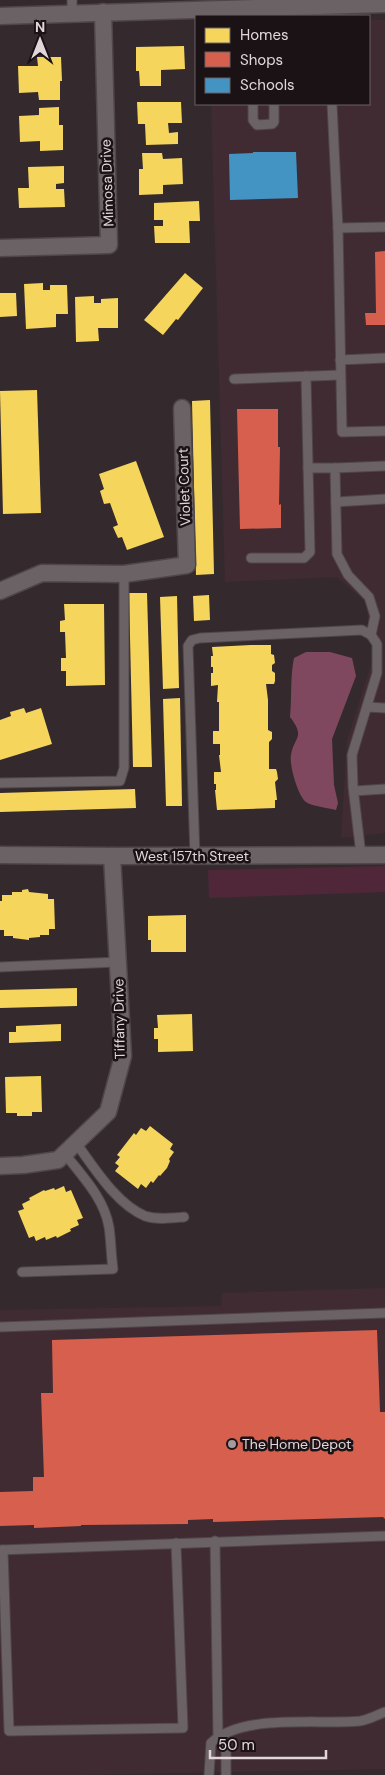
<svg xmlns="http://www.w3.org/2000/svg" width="385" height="1775" font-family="'DM Sans',sans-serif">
<rect width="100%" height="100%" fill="#342a2e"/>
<g fill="#412b33">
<polygon points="369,20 385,20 385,833 341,838 347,741 373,658 366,602 337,577 225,582 211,104 369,104"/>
<polygon points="385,1288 385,1769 78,1775 0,1775 0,1310 221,1306 222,1293"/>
</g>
<polygon fill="#4f2738" points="385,866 385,892 209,898 208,870"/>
<path fill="#80485e" d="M306,652H330L352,658L356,676L332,739L334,785L338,803L336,810C329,808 311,806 306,802C298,796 289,765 291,755C294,736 306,738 290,717C292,697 290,677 294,658Z"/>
<g fill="#f6d55c">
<polygon points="184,46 185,69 161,70 161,86 140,86 139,71 136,71 136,47"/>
<polygon points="37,57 61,57 62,81 60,81 60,100 39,100 38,92 19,93 18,66 38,66"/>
<polygon points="137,102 181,102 182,123 168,123 169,133 178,132 178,144 146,145 145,124 138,124"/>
<polygon points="59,107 59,125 63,125 63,150 40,151 40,141 20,142 19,116 39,115 39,108"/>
<polygon points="142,153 162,153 163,159 182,158 183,184 163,185 163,194 139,195 139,169 143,169"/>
<polygon points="64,166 64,183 56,184 56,189 64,189 65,207 19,208 18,188 29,188 28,167"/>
<polygon points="199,201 200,221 189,221 190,243 155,243 154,226 163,226 163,220 154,220 154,203"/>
<polygon points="185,273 203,288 178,320 176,319 163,335 144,320"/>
<polygon points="43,283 43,290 50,290 50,285 67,285 68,314 56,314 56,327 26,329 24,284"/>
<polygon points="0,293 16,293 17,316 0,317"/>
<polygon points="94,296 94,303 101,303 101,299 118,298 118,328 98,328 99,341 76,342 75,297"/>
<polygon points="37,390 41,513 3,514 0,391"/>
<polygon points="210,400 214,574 196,575 192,401"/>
<polygon points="136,461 164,537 127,550 122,537 118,538 113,527 118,525 110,503 104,504 100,491 104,489 99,474"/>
<polygon points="129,593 147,593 152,767 133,767"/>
<polygon points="209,595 210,620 194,621 193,596"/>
<polygon points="177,596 179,688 163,689 160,597"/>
<polygon points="64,604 104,604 105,685 66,686 66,671 61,671 61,658 66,658 65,632 60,632 60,621 65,620"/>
<polygon points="251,645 271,645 271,654 274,655 275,663 272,665 272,671 275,673 275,681 274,684 266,684 268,700 268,730 272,732 272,739 269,742 269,769 276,769 277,772 278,779 275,782 277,800 275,800 275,808 217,810 215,790 216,790 216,784 214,784 214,772 221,772 219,755 220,755 220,744 213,744 213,731 219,731 219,702 217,702 218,685 211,686 211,673 213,673 213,667 211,667 211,656 213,656 212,647"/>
<polygon points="180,698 182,806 166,806 163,699"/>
<polygon points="24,708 26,713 41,708 52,744 0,760 0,720 11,716 10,712"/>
<polygon points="135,789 136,808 0,812 0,793"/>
<polygon points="28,889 29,892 48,894 48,899 54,899 55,929 49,929 49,935 40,935 40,937 29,938 29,940 13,938 13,936 4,936 4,930 0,930 0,901 2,901 2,895 12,895 12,892 22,892 22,890"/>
<polygon points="186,915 186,952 151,952 151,940 148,940 148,916"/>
<polygon points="77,988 77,1006 0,1008 0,990"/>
<polygon points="192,1014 193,1051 158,1052 158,1039 154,1039 154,1028 158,1028 157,1015"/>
<polygon points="61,1024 61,1041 9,1043 9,1032 16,1032 16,1026"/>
<polygon points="41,1076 42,1112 32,1112 32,1116 17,1116 17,1113 6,1113 5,1077"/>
<polygon points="150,1126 173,1144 170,1149 174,1152 169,1159 170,1161 167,1168 160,1176 159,1175 153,1183 151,1181 146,1188 141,1184 138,1189 115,1171 119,1166 115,1163 120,1157 117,1155 134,1133 136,1135 141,1128 146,1131"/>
<polygon points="64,1186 66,1192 71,1190 83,1218 77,1220 79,1225 70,1229 71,1231 57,1238 56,1236 46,1240 45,1237 36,1241 34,1236 29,1238 18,1211 24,1209 22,1204 30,1200 29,1198 44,1190 45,1191 54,1188 55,1190"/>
</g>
<g fill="#d6604d">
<polygon points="385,251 385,325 366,325 365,313 376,313 375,252"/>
<polygon points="237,409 278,409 278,447 280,447 279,505 281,504 281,528 240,529"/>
<polygon points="377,1330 380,1412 385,1412 385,1519 383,1517 213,1522 213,1519 188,1520 188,1524 81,1525 81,1526 34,1528 34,1525 0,1526 0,1492 33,1491 33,1477 44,1477 41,1393 53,1393 52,1340"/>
</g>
<polygon fill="#4393c3" points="253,152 296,152 298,198 230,200 229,154 253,153"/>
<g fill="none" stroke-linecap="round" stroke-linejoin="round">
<g stroke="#4f464a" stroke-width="11">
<g id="service">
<polyline points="72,0 72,13"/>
<polyline points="253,104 253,120 257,125 272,124 274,122 274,104"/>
<polyline points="332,104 338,228 385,227"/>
<polyline points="338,228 342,432 385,431"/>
<polyline points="340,360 385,358"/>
<polyline points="234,379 340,375"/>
<polyline points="308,468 335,468"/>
<polyline points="336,502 385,499"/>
<polyline points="251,558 304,558 310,552 306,376"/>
<polyline points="371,635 375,616 369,597 348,575 337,554 335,468 385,466"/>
<polyline points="367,707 385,708"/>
<polyline points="0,783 120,781 124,768 124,574"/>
<polyline points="354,791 385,789"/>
<polyline points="195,856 188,646 192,640 200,638 362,630 371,635 377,644 377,673 352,755 353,787 361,855"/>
<polyline points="0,967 118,962"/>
<path d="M76,1143C94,1167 116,1204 145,1216C157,1220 172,1218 184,1217"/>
<path d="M22,1272L113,1269C111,1255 111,1240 109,1227C104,1198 82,1176 65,1154"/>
<polyline points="0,1327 385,1313"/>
<polyline points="215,1541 218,1736 226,1745 226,1775"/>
<polyline points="0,1550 385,1536"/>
<polyline points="3,1550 9,1731 183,1728 176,1543"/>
<path d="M209,1775L211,1743C242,1713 319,1725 360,1721C368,1720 377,1715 385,1712"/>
</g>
</g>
<g stroke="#4f464a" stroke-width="19">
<g id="minor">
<polyline points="0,16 385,4"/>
<polyline points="0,248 109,245 103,12"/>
<polyline points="0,591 42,573 124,574 187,565 182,408"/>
<polyline points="0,855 112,856 385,855"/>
<polyline points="0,1166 23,1165 58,1160 108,1112 123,1056 112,856"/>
</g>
</g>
<use href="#service" stroke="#6a6265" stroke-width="9"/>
<use href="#minor" stroke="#6a6265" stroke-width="16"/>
</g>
<circle fill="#a59a9e" stroke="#1a1215" stroke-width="2" cx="232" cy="1444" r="5"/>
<g text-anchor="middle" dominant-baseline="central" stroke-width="5" stroke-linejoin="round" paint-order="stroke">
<g font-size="14" fill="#e2d6da" stroke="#1a1215">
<text transform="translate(107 183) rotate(-92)">Mimosa Drive</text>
<text transform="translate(184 487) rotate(-92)">Violet Court</text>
<text x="192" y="856">West 157th Street</text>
<text transform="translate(119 1019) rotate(-91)">Tiffany Drive</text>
</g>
<g font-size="14" fill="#e2d6da" stroke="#1a1215" text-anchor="start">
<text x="242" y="1444">The Home Depot</text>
</g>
</g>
<rect x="195" y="15" width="175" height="90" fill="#1a1215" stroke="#6a6064"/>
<rect x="205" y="28" width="25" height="15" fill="#f6d55c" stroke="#6a6064"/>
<text x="240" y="40" font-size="15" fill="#e2d6da">Homes</text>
<rect x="205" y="52" width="25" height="15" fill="#d6604d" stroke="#6a6064"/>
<text x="240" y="65" font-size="15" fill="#e2d6da">Shops</text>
<rect x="205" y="78" width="25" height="15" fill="#4393c3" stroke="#6a6064"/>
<text x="240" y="90" font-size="15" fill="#e2d6da">Schools</text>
<g transform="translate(40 40)" stroke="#1a1215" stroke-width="4" paint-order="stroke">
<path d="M0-4L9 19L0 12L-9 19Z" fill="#e2d6da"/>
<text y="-8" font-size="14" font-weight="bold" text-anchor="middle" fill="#e2d6da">N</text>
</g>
<path d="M210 1750v8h116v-8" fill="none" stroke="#e2d6da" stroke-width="2.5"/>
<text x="218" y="1750" font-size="15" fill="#e2d6da" stroke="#1a1215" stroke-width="4" paint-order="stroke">50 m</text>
</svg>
